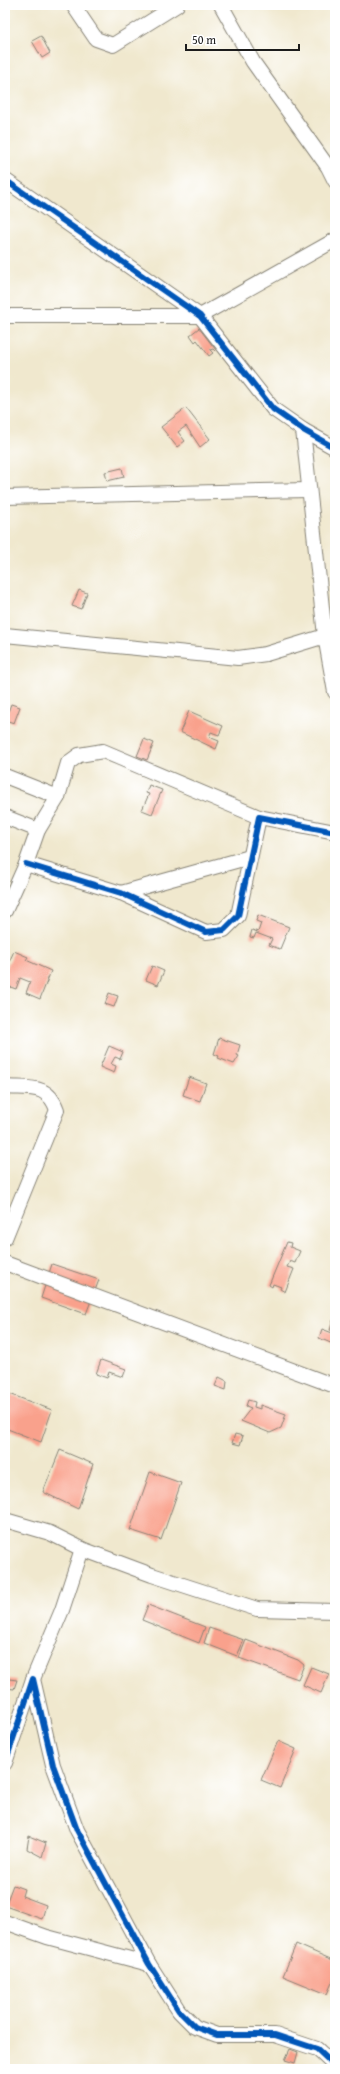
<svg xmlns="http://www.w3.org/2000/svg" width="340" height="2074" font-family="'Gentium Book Plus',serif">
<rect width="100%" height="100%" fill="#fff"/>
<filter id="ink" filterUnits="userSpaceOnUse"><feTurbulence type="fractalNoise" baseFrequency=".025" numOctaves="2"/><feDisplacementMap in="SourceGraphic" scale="8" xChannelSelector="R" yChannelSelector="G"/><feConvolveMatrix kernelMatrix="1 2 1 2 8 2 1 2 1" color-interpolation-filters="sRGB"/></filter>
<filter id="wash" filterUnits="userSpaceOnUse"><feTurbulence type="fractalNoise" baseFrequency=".012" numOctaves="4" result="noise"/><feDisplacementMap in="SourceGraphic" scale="16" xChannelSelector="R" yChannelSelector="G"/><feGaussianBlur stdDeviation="0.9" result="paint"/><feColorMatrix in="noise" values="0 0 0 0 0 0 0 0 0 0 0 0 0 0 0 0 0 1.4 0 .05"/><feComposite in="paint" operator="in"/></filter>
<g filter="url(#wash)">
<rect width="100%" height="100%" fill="#f0e8ce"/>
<g id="blocks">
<g fill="#f9a18c">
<polygon points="41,36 50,53 42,58 32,41"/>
<polygon points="199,328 216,350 215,351 213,349 210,350 213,353 209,356 197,340 195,342 190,335"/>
<polygon points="186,408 210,439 200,447 186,426 178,432 185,441 177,447 161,427"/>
<polygon points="122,468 124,477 107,481 105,472"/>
<polygon points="79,590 87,593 81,609 72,606"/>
<polygon points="11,704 20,707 14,723 5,720"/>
<polygon points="189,711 223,726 219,735 211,732 209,737 219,741 216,749 180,732"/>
<polygon points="144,739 154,743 147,760 137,756"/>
<polygon points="149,785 162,790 152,814 142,810 149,794 146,793"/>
<polygon points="258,915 289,927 280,949 269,945 272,939 256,933 254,938 250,937 252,930 258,932 261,923 256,921"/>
<polygon points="14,951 28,957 26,960 51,971 40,999 26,993 30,982 20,978 16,989 5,985 5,971"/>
<polygon points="152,966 164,971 158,985 146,980"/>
<polygon points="109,993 118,996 114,1007 105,1004"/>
<polygon points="219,1038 240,1045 237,1055 239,1056 234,1064 218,1058 219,1056 214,1054"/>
<polygon points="109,1046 123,1052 120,1059 115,1057 111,1064 116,1066 114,1073 100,1067"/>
<polygon points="189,1077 206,1083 200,1101 183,1095"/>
<polygon points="287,1242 291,1243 290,1247 300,1251 295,1263 290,1261 287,1267 294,1269 285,1292 280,1289 281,1287 273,1284 272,1287 269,1285"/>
<polygon points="52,1264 99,1280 86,1314 41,1298"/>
<polygon points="333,1320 335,1320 335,1331 330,1330"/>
<polygon points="322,1329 335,1334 333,1344 319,1338"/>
<polygon points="101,1360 126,1369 123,1377 109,1372 107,1378 96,1374"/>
<polygon points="219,1377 227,1381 226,1390 215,1386"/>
<polygon points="7,1393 52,1410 41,1442 5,1428 5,1397"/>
<polygon points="248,1400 255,1402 254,1407 260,1409 260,1405 286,1414 281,1428 270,1433 241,1421 251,1408 246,1406"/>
<polygon points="235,1434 243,1436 240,1445 232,1443"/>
<polygon points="60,1450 93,1464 78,1509 43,1492"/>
<polygon points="150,1472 181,1483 161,1540 130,1530"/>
<polygon points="148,1605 205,1627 199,1643 142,1620"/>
<polygon points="209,1628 244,1640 237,1656 204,1643"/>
<polygon points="246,1640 298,1660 304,1665 298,1679 239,1658"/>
<polygon points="311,1667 329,1674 321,1693 303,1685"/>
<polygon points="9,1679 17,1680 14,1689 6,1688"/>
<polygon points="278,1741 296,1749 280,1788 261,1780"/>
<polygon points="29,1836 46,1843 42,1857 27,1849"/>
<polygon points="13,1885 24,1889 22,1896 46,1905 42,1919 5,1906"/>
<polygon points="296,1944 335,1961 335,1976 327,1994 283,1976"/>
<polygon points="290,2049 298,2052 295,2063 285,2060"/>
</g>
</g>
</g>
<g filter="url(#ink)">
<use href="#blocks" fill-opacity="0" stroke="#868275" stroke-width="1"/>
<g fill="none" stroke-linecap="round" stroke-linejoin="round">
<g stroke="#868275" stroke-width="16">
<g id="minor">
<polyline points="73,5 96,39 113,45 177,5"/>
<polyline points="221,5 253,62 328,167 335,181"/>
<polyline points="5,180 200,316 273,409 303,430 335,448"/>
<polyline points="5,316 200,316 335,240"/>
<polyline points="303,430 325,636 335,692"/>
<polyline points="5,497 308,490"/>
<polyline points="5,635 238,658 266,654 325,636 335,638"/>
<polyline points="5,776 58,797"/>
<polyline points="5,817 38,830"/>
<polyline points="26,864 121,893 206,932 224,930 238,916 259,817 335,832"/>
<polyline points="121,893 250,857"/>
<polyline points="5,911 26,864 38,830 58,797 68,763 79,755 103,751 259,817"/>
<path d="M5,1087C29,1089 48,1083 57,1110L5,1238"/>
<polyline points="5,1263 335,1386"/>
<polyline points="5,1520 50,1533 82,1549"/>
<polyline points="33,1679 62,1610 82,1549 152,1575 257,1609 335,1611"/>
<polyline points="5,1763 33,1679 53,1765 77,1830 149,1964 179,2011 195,2027 217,2035 275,2035 317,2049 335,2066"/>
<polyline points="5,1922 47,1937 149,1964"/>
</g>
</g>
<use href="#minor" stroke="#fff" stroke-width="14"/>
<g stroke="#fff" stroke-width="8">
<g id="cycleway">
<polyline points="5,180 200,316 273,409 303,430 335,448"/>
<polyline points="26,864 121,893 206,932 224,930 238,916 259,817 335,832"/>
<polyline points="5,1763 33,1679 53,1765 77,1830 149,1964 179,2011 195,2027 217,2035 275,2035 317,2049 335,2066"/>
</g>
</g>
<use href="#cycleway" stroke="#0057b8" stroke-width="6"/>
</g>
</g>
<rect width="340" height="2074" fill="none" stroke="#fff" stroke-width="20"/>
<path d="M186 44v6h113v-6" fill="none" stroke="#1c1c1c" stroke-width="2"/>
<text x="192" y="44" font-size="12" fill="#1c1c1c" stroke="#ffffff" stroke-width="3" paint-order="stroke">50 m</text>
</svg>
